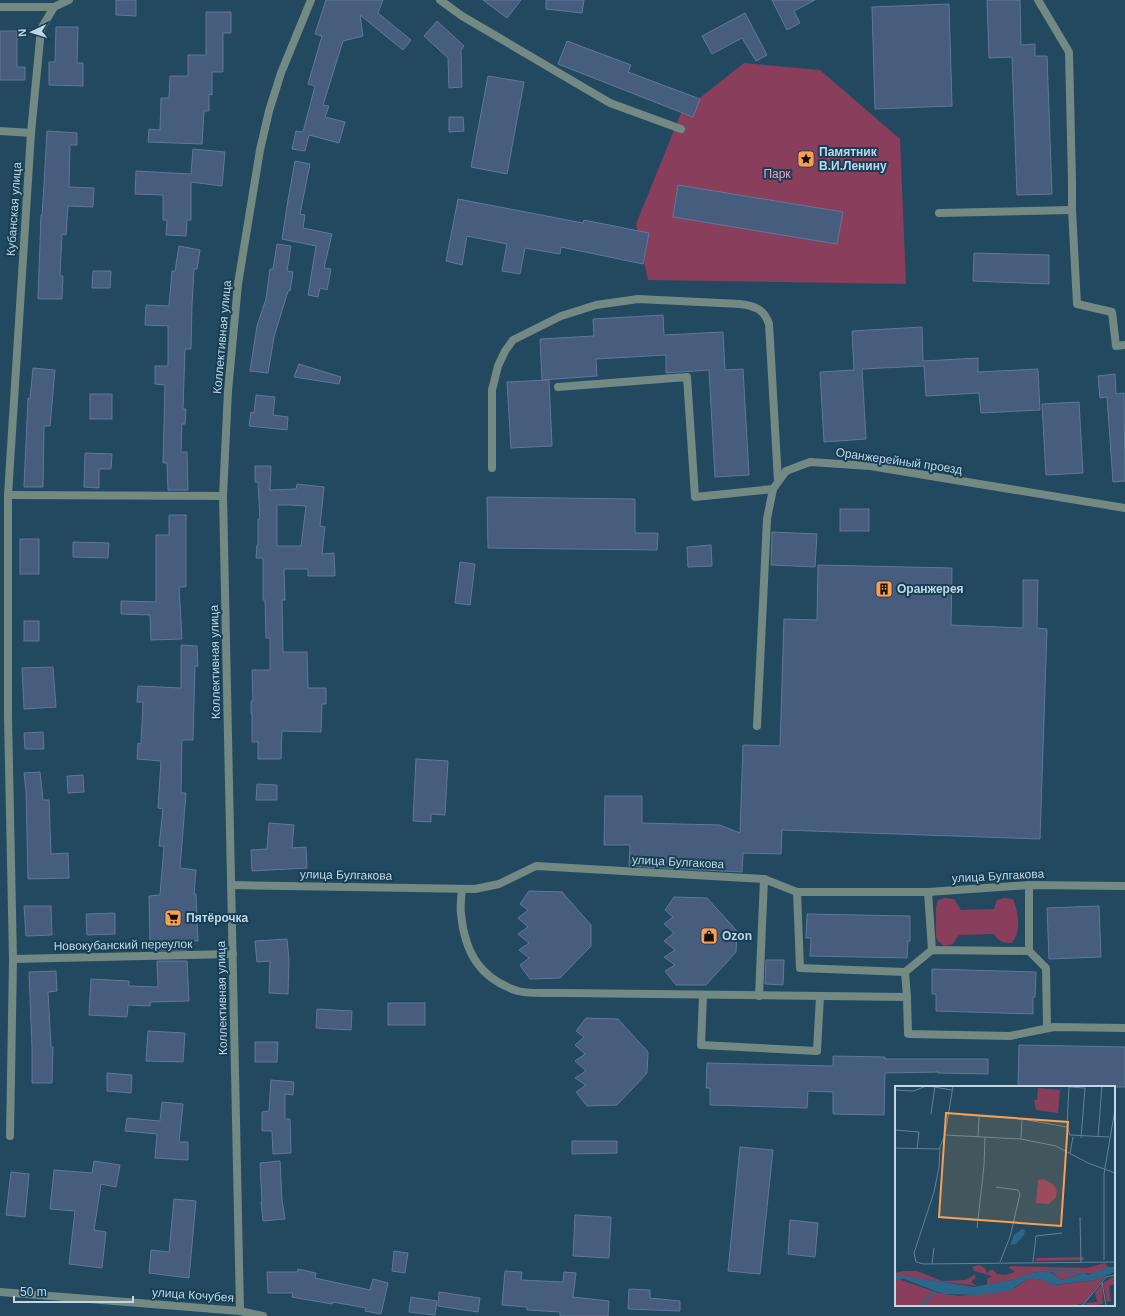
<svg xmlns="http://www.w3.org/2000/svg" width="1125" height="1316" font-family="Helvetica,sans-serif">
<rect width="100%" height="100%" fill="#224960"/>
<g fill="#893e5c">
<polygon points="744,63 820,70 900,139 906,284 648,280 636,224 681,113"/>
<path d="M944,898L954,899L961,910L994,909L997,900L1004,898L1013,899C1018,912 1022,931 1012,943C1003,943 999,942 994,934L959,935L953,944L944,946L939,942L936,937V907L938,900Z"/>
</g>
<g fill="#475d7e" stroke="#60789a" fill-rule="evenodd">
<polygon points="116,0 136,0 136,16 116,15"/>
<polygon points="326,0 383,0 378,13 411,40 403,50 360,15 363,36 343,41 323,105 329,106 325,117 345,122 339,143 309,135 305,151 292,149 296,131 303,132 315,86 308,84 322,36 315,34"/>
<polygon points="483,0 521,0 507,18"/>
<polygon points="546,0 584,0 582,13 546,9"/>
<polygon points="772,0 815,0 794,11 800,23 787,30"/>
<polygon points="987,0 1020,0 1021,45 1035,44 1035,56 1047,56 1052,194 1017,195 1012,57 989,58"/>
<polygon points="949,4 952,106 875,109 872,7"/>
<polygon points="206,12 231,12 231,33 223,33 223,72 212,72 212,95 209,94 209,111 204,111 202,144 148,142 149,129 160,130 161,98 169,98 170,76 188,76 188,55 206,55"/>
<polygon points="745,13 767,55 756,61 742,38 712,54 702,36"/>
<polygon points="437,21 464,46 461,50 462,87 449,88 448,58 424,36"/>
<polygon points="56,27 78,27 77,63 83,63 83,86 49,85 49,62 55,62"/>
<polygon points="0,31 17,31 17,67 25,67 25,80 0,80"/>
<polygon points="567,41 631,65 628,72 700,99 693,117 558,64"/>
<polygon points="488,76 524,82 507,174 471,167"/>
<polygon points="449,117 463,117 464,131 449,132"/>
<polygon points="47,131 77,133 77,145 70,145 69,187 94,188 93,207 68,206 66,235 62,234 60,276 63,276 62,299 38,299 41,215 42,215 44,185"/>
<polygon points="193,149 225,152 222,186 191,182 191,220 187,220 186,236 166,235 167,220 163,220 163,195 135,194 136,171 191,174"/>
<polygon points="295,161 310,164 300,214 305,215 303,228 332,234 324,268 331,269 327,290 320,288 318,297 308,295 316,246 282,239 288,200"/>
<polygon points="678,185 843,212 837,244 673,217"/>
<polygon points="458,199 583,223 584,220 649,233 643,264 561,247 560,254 525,248 520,274 502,271 507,244 467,236 462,265 446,261"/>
<polygon points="277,244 291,246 287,271 293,272 290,291 288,291 274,337 268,373 250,371 257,326 266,299 270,269 273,269"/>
<polygon points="179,246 200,250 197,269 194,269 192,305 191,349 185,349 183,409 186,409 185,424 182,424 181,452 187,452 188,490 168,490 167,463 163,463 165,385 155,384 155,366 168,366 168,326 145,325 146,305 169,306 172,271 175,271"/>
<polygon points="974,253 1049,255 1049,284 973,281"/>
<polygon points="93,271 111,271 110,288 92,288"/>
<polygon points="663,315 664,335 723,332 725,370 743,369 749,475 715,477 709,370 666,373 666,355 596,359 597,376 542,380 540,339 594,336 593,319"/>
<polygon points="922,327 923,361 978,358 978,372 1038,369 1040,410 981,413 979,393 926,396 924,366 862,369 866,439 824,442 820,372 854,370 852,331"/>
<polygon points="299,364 341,377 339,384 294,377"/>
<polygon points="33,368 55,370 50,426 44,426 43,487 24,487 28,398 30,399"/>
<polygon points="1115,374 1116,394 1124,393 1125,481 1113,482 1107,397 1100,398 1098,376"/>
<polygon points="549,380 552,446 511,448 507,382"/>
<rect x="90" y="394" width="22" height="25"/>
<polygon points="256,395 275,397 273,415 288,417 287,430 249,426 251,412 254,413"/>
<polygon points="1079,402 1083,473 1046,475 1042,404"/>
<polygon points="85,453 112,454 111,469 99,469 99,488 84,487"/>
<path d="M255,466H271L270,490L296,489L297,484L324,487L320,526L325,527L322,554L334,553L335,576H308V569H284L285,600H282L283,652H307L308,688H326V704H322L321,732L282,731L281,759H258V742H252V714H251V701H253L252,670H270V638H266L265,600H263V558H256L257,545H258V519H260L258,482H255ZM277,505H291L306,506L301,546H277Z"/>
<polygon points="487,497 635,499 635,533 658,533 657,550 488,548"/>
<rect x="840" y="509" width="29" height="22"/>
<polygon points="169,515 186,515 186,587 179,587 182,639 151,640 150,615 121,614 121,601 156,602 156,535 169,535"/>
<polygon points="772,532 817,534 815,567 771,565"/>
<rect x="20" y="539" width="19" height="35"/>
<polygon points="73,542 109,543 108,558 73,557"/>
<polygon points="711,545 712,566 688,567 687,547"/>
<polygon points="460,562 475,564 470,605 455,603"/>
<polygon points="818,565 952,568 951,625 1023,628 1023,580 1038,580 1037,628 1047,629 1040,839 782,830 781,854 743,853 742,872 629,866 630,845 604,845 605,796 642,796 642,823 720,825 740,833 743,745 780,746 784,619 817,620"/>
<rect x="24" y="621" width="15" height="20"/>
<polygon points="181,645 197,646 198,666 195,666 193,740 182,740 181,793 186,793 180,868 196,870 194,894 196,894 198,941 187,941 187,950 157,950 156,942 150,942 149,896 160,895 164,846 159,846 163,809 158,808 161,761 137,759 138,743 141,744 143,702 137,702 138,686 181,688"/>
<polygon points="53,667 56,707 24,709 22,668"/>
<polygon points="43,732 44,749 25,749 24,733"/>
<polygon points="416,759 448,761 445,815 431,814 431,822 413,821"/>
<polygon points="40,772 43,800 49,800 51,854 68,853 69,878 28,879 26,791 24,773"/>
<polygon points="83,775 84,792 68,793 67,776"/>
<polygon points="257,784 277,785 277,800 256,800"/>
<polygon points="269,823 294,825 292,848 306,847 307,868 252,871 251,850 267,849"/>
<polygon points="529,891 562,892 591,925 591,946 560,978 530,979 520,965 529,958 519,950 529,943 518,934 528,927 518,918 528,910 520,904"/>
<polygon points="674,897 707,898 737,931 736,952 706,985 676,985 665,971 675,965 664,957 675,950 664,941 674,933 664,924 673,917 665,910"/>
<polygon points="24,906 51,906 52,935 26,936"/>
<polygon points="1099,906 1101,957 1049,959 1047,908"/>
<polygon points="115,913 115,934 87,935 86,914"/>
<polygon points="807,914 910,916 910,941 908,941 907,958 810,956 811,938 806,938"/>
<polygon points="287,939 289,960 288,994 269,993 270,961 257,962 255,941"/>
<polygon points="766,960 784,960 783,985 765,984"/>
<polygon points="157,961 187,961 189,1001 150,1002 150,1006 128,1005 127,1017 89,1015 91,979 129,981 129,986 158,987"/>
<polygon points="932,969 1036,972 1035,997 1033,997 1033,1014 936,1011 936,994 932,994"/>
<polygon points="56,971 57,991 48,992 51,1047 53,1047 52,1083 32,1083 32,1047 29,972"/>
<rect x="388" y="1003" width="37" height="22"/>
<polygon points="317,1009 352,1011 351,1030 316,1028"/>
<polygon points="586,1018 618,1019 648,1052 647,1073 617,1105 587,1106 576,1092 586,1085 575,1078 586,1071 575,1061 585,1054 575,1045 584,1037 576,1031"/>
<polygon points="148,1031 185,1033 183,1062 146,1061"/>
<polygon points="255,1042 278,1042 277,1062 255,1062"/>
<polygon points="1019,1045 1125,1047 1125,1087 1018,1087"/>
<polygon points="833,1056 885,1057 885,1059 988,1059 988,1074 938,1073 938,1072 885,1073 884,1115 833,1114 833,1092 808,1091 807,1108 710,1105 710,1088 706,1088 707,1063 833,1066"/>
<polygon points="107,1073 132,1075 131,1093 107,1091"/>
<polygon points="271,1080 294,1082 293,1095 285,1094 285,1119 290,1119 291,1153 273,1154 272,1131 262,1131 262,1112 269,1111"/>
<polygon points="162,1102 183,1104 179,1142 188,1142 188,1160 155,1158 157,1134 125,1131 127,1118 160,1121"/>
<polygon points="572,1141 617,1141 617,1153 572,1154"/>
<polygon points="740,1147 773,1150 760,1274 728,1271"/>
<polygon points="94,1161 120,1165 116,1187 101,1184 94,1230 106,1232 102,1268 69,1264 75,1211 50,1209 54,1170 92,1173"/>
<polygon points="280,1161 282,1200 285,1219 263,1221 261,1202 262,1202 260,1163"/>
<polygon points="11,1172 29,1174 25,1217 6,1215"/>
<polygon points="174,1199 196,1201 189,1278 149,1273 151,1250 169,1252"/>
<polygon points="575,1215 611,1217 609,1258 573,1256"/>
<polygon points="790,1220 818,1223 815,1257 788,1254"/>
<polygon points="394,1251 408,1253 405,1273 392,1271"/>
<polygon points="298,1269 316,1273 315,1278 370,1290 373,1279 388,1283 381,1314 365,1311 366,1308 333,1302 332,1304 292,1297 293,1293 268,1293 267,1272 297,1272"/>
<polygon points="505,1271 522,1272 521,1280 563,1282 564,1272 576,1273 573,1297 609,1301 608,1316 560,1316 560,1312 527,1310 527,1307 502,1305"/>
<polygon points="629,1289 650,1290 650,1298 680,1301 680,1311 628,1309"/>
<polygon points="439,1292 480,1298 478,1312 438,1306"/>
<polygon points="411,1297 437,1301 435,1315 409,1312"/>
</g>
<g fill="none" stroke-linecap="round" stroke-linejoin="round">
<g stroke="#738983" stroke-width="8">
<polyline points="440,0 462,16 610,103 681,129"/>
<polyline points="1038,0 1069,52 1072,182 1072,210 1077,304 1112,312 1116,346 1125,345"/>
<polyline points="0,131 31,133"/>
<polyline points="939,213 1072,210"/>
<polyline points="558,387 687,377 695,497 773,489"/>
<path d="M492,468V390L498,366L505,351L513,340L561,316L596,305L638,299L740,304C755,306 764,309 769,324L778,481"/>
<polyline points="1029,885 1029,951 1046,968 1047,1027"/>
<path d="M462,890C461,898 460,906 461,914C465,953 480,979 518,991C529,994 553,993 565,993L907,997L905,972L932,950L1029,951"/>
<polyline points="797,892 800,968 905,972"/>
<polyline points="928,892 932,950"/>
<polyline points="703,995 701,1045 817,1051 820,996"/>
<polyline points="759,996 764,879"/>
<polyline points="907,997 908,1034 1010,1036 1054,1027 1125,1028"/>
</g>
<g stroke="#738983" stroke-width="8">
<polyline points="0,7 54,7 69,0"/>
<polyline points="8,495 223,496"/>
<polyline points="757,726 767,519 773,489 786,471 810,462 870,466 1125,508"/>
<polyline points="231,885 475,889 499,884 536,866 764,879 797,892 928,892 1029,885 1125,886"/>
<polyline points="13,959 233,954"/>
<polyline points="10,1136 13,959 8,717 8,495 31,133 41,29 54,7"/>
</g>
<g stroke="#738983" stroke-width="8">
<polyline points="0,1292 240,1311"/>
<polyline points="263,1316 240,1311 223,496 228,391 238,284 260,150 269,111 281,73 311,0"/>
</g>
</g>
<defs>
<g id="sight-square" transform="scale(0.9)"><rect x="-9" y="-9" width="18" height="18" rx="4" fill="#fc9e52" stroke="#163e55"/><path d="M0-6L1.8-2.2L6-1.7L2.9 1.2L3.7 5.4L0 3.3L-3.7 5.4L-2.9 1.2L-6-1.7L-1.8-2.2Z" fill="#111"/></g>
<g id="building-square" transform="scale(0.9)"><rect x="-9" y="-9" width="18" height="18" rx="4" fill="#fc9e52" stroke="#163e55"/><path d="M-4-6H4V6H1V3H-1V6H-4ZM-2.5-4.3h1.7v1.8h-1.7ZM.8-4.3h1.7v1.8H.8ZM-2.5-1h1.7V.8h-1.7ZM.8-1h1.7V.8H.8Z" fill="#111"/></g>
<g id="supermarket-square" transform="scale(0.9)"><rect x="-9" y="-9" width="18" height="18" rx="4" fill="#fc9e52" stroke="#163e55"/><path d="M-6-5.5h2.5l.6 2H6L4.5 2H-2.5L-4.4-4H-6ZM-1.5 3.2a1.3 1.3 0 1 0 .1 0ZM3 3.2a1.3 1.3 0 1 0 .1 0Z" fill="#111"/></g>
<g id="shop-square" transform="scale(0.9)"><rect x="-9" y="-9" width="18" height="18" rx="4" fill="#fc9e52" stroke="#163e55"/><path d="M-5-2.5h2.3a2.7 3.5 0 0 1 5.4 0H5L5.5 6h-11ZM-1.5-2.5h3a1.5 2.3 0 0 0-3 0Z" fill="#111"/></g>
</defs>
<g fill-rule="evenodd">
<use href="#sight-square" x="806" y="159"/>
<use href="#building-square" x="884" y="589"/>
<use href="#supermarket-square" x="173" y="918"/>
<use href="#shop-square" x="709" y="936"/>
</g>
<g text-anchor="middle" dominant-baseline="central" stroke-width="4" stroke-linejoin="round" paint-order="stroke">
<g font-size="12" font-weight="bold" fill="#c2d7e5" stroke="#163e55" text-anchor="start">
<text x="819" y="152">Памятник<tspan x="819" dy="14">В.И.Ленину</tspan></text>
<text x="897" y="589">Оранжерея</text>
<text x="186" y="918">Пятёрочка</text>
<text x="722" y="936">Ozon</text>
</g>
<g font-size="12" fill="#f4a2bf" stroke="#163e55">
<text x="777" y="174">Парк</text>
</g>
<g font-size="12" fill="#c2d7e5" stroke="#163e55">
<text transform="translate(14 209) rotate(-86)">Кубанская улица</text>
<text transform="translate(222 337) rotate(-85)">Коллективная улица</text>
<text transform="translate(899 461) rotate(8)">Оранжерейный проезд</text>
<text transform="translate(215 662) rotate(-91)">Коллективная улица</text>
<text transform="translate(678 862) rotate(3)">улица Булгакова</text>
<text transform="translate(346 875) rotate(1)">улица Булгакова</text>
<text transform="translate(998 876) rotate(-3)">улица Булгакова</text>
<text transform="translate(123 945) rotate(-1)">Новокубанский переулок</text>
<text transform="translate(222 998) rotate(-91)">Коллективная улица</text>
<text transform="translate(193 1295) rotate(4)">улица Кочубея</text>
</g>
</g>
<g transform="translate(895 1086)">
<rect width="220" height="220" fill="#224960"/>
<path d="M143,2L165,4L163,27L141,24L139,14H142ZM148,93L158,98L162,104L161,111L154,118L141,117L143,94ZM189,171V174L141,175V172ZM210,177L213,181L199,188L159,184L137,187L117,194L92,199V193L97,190L79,185L77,181L84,179L90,182L92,187L97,183L102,188L111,189L120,186L114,182L116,180L192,182ZM8,185H22L47,195L71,194L79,189L81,191L76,196L82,200L0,190V187ZM155,185L183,187L187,188L167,194ZM212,188L189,217L178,220H0V194L4,193L43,207L64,210L108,205L120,202L134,192L148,194L160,199L200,194ZM220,190V198L214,200L216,215L212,216L208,197ZM207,198L208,218L191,220V217L202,216L200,206Z" fill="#893e5c"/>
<path d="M127,143L130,144L129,149L121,158L115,159L119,149ZM213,181H220V186L200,194L157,199L148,194L134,192L114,205L84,209L48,208L9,193L0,194V190L4,189L79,201L117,194L136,187L159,184L184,185L194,189ZM155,186L183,187L187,188L167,194Z" fill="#2a678b" fill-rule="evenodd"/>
<path fill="none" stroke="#2a678b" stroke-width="2" d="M25,220L40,205"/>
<path fill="none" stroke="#628295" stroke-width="1" d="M33,0L57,4M174,0L172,41L175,49L214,51M174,1L190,2L186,52M0,4L19,5L31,0M36,28L40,0M68,29L127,33L172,41M0,44L24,46L22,63M50,49L58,0M83,51L84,31M203,51L207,0M126,53L127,33M0,62L44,63L50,49L126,53L161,60L193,77L220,87M45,62L44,81L39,106L19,167L21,176L29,178L220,176M175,67L178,51M101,101L123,104L125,108L115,151L105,176M185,131L186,176M82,142L89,80L90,51M209,174V88L220,23M138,176L141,150L167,147M37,178L39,162M207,196L211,220M183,220L188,219L211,191L220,189"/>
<path fill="#fc9e52" fill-opacity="0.15" stroke="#fc9e52" stroke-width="2" d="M51,27L173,36L166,140L44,131Z"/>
<rect width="220" height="220" fill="none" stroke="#c2d7e5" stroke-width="2"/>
</g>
<g transform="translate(32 32) rotate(266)" stroke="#163e55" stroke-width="3" paint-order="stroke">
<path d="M0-3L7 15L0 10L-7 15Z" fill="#c2d7e5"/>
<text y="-6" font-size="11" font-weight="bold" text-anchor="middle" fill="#c2d7e5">N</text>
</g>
<path d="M14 1296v6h119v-6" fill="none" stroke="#c2d7e5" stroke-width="2"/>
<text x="20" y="1296" font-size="12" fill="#c2d7e5" stroke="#163e55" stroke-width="3" paint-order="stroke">50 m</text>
</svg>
